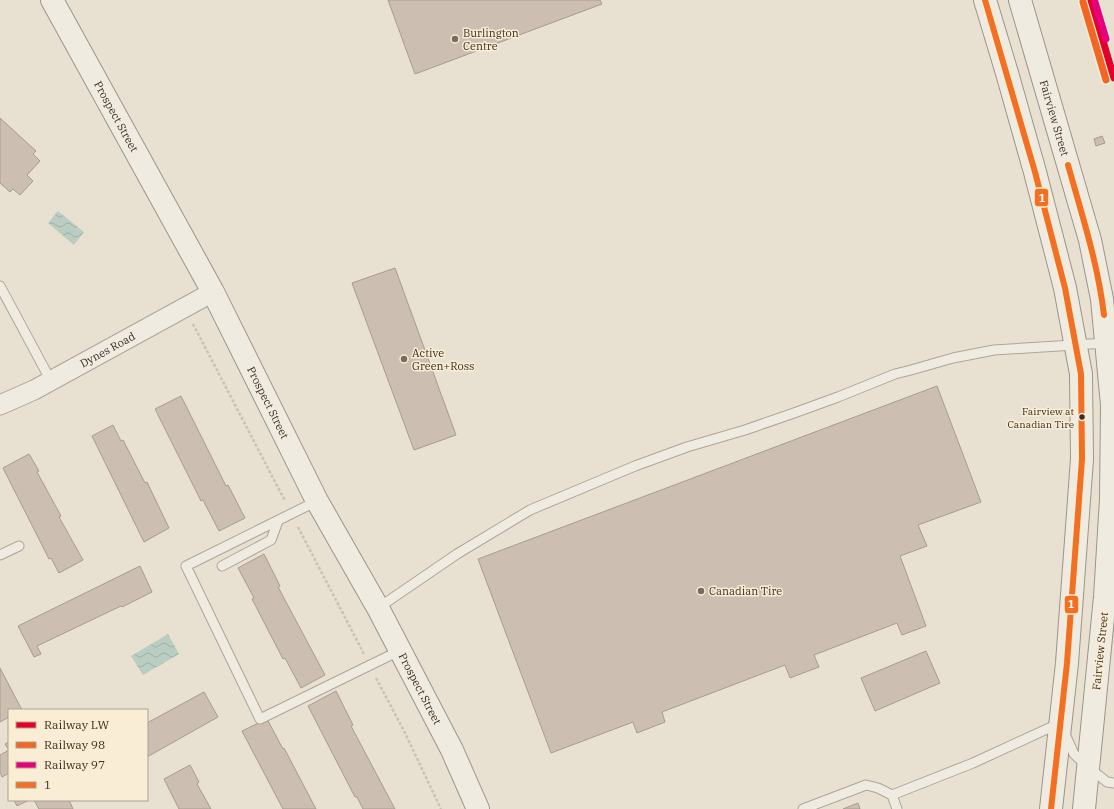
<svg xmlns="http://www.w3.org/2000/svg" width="1114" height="809" font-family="'IBM Plex Serif',serif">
<defs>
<pattern id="water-waves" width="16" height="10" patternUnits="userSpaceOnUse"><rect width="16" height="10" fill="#bacdc2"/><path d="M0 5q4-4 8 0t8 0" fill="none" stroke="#a1b0a6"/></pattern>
</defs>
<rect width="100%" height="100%" fill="#e8e0d0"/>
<g fill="url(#water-waves)">
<polygon points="58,211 84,232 74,245 48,223"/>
<polygon points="168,634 179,654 143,675 131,656"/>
</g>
<g fill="#ccbeb0" stroke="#a99b8e">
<polygon points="388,0 600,0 602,4 415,74"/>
<polygon points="0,118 36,151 33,154 40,161 27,175 33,181 20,195 13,189 10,192 0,183"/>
<polygon points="1102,136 1105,143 1096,146 1094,139"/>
<polygon points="395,268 456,435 414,450 352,283"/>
<polygon points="937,386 981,502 918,525 927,546 900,556 926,626 902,635 897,623 814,655 819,667 790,678 785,665 662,712 665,722 637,733 633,722 551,753 478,559"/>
<polygon points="181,396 226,486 228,485 245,518 219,531 203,500 201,501 155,409"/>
<polygon points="113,425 121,441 123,440 145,483 147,482 169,528 144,542 92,436"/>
<polygon points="29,454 39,471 37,472 61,516 59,517 83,560 59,573 51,558 49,559 3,468"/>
<polygon points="264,554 280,586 278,587 325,675 301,688 285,658 283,659 252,599 254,598 238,568"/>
<polygon points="140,566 152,592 122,607 121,606 37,646 41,654 34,657 18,626"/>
<polygon points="926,651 940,683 875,711 861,678"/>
<polygon points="0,668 22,710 9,710 9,717 0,722"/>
<polygon points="336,691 353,725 351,726 395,809 363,809 357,797 355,797 308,706"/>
<polygon points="204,692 218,717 147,757 147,723"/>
<polygon points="267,719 283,749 284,748 316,809 283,809 242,731"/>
<polygon points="9,742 9,773 2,777 0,772 0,755 9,750 5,744"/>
<polygon points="190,765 199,782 197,784 211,809 179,809 164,779"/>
<polygon points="14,800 29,800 17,806"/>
<polygon points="34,800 69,800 73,809 39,809"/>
<polygon points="858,803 860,809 843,809"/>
</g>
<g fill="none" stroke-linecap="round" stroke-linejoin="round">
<g stroke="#aea598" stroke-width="11">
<g id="lane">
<polyline points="0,286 51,381"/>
<polyline points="317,501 186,566 260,719 399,651"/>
<polyline points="0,555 19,546"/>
<polyline points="222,566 271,540 278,521"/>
<polyline points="378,608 457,554 530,510 635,466 687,447 745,430 794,413 838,397 895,374 911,370 953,358 994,350 1106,343"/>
<polyline points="803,809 866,785 878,788 892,795"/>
<polyline points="897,809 892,795 973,763 1060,723 1074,754 1088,767 1107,782 1114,783"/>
</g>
</g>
<g stroke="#aea598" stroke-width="21">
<g id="street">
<path id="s1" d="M0,405L34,390L213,292"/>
</g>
</g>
<g stroke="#9d9488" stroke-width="24">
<g id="secondary">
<path id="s2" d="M52,0L213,292L317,501L378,608L452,750L478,809"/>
<polyline points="985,0 1007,73 1035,172 1065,288 1081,374 1082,459 1067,663 1051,809"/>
<path id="s3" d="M1020,0L1090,240L1102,299L1112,405L1111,499L1105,597L1084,809"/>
</g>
</g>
<g stroke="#c9c2b8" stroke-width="2.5" stroke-dasharray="3 2" stroke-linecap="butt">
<polyline points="193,324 285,501"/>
<polyline points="298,527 364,654"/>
<polyline points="376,678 404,731 441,809"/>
</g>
<use href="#lane" stroke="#f0ebe1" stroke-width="9"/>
<use href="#street" stroke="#f0ebe1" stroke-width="19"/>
<use href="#secondary" stroke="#f0ebe1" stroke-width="22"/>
<g stroke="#f9eed5" stroke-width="9">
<g id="bus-1">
<polyline points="985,0 1035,172 1065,288 1081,374 1082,459 1067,663 1051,809"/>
<path d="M1068,165C1082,215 1098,264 1104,315"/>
</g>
</g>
<use href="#bus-1" stroke="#f26f23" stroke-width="6"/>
<g stroke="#f9eed5" stroke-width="10">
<polyline id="rail-1" points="1091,0 1114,78"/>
</g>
<g stroke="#f9eed5" stroke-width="10">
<polyline id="rail-2" points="1083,2 1106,80"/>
</g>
<g stroke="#f9eed5" stroke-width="10">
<polyline id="rail-3" points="1095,2 1106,39"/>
</g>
<use href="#rail-1" stroke="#e4002b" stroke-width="7"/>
<use href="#rail-2" stroke="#f26522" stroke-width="7"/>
<use href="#rail-3" stroke="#e5007d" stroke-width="7"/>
</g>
<g fill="#7a6c5c" stroke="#f9eed5" stroke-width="1.5">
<circle cx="455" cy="39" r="4"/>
<circle cx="404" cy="359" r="4"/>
<circle cx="701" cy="591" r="4"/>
</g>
<circle fill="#3e2d1e" stroke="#f9eed5" stroke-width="1.5" cx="1082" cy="417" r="3.5"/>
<g text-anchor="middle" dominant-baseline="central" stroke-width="3" stroke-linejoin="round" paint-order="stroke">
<g font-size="10" fill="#3e2d1e" stroke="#f9eed5" text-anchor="end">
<text x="1074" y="411">Fairview at<tspan x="1074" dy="13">Canadian Tire</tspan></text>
</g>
<g font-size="11" fill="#3e2d1e" stroke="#f9eed5" text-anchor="start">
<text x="463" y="33">Burlington<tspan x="463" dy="13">Centre</tspan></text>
<text x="412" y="353">Active<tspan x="412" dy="13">Green+Ross</tspan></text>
<text x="709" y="591">Canadian Tire</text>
</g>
<g font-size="11" fill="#3e2d1e" stroke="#f9eed5">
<text stroke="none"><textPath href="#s2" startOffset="133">Prospect Street</textPath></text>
<text stroke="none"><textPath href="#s3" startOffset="123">Fairview Street</textPath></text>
<text stroke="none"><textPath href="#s1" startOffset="121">Dynes Road</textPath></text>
<text stroke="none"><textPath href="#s2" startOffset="457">Prospect Street</textPath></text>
<text transform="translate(1100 651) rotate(-84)">Fairview Street</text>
<text stroke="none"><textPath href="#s2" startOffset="781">Prospect Street</textPath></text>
</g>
</g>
<g stroke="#f9eed5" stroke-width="1.5">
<rect x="1034" y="188" width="15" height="19" rx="4" fill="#f26f23"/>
<rect x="1064" y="595" width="15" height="19" rx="4" fill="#f26f23"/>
</g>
<g font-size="11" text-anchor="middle" font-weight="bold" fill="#fff">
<text x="1042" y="202">1</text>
<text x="1071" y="608">1</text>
</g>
<rect x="8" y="709" width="140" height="92" fill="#f9eed5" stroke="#aea18c"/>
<rect x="16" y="722" width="20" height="6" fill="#e4002b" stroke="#aea18c"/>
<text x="44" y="729" font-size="12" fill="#3e2d1e">Railway LW</text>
<rect x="16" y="742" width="20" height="6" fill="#f26522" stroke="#aea18c"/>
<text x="44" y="749" font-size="12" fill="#3e2d1e">Railway 98</text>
<rect x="16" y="762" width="20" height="6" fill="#e5007d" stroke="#aea18c"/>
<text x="44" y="769" font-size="12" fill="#3e2d1e">Railway 97</text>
<rect x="16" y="782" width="20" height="6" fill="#f26f23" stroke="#aea18c"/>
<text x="44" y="789" font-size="12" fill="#3e2d1e">1</text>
</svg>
